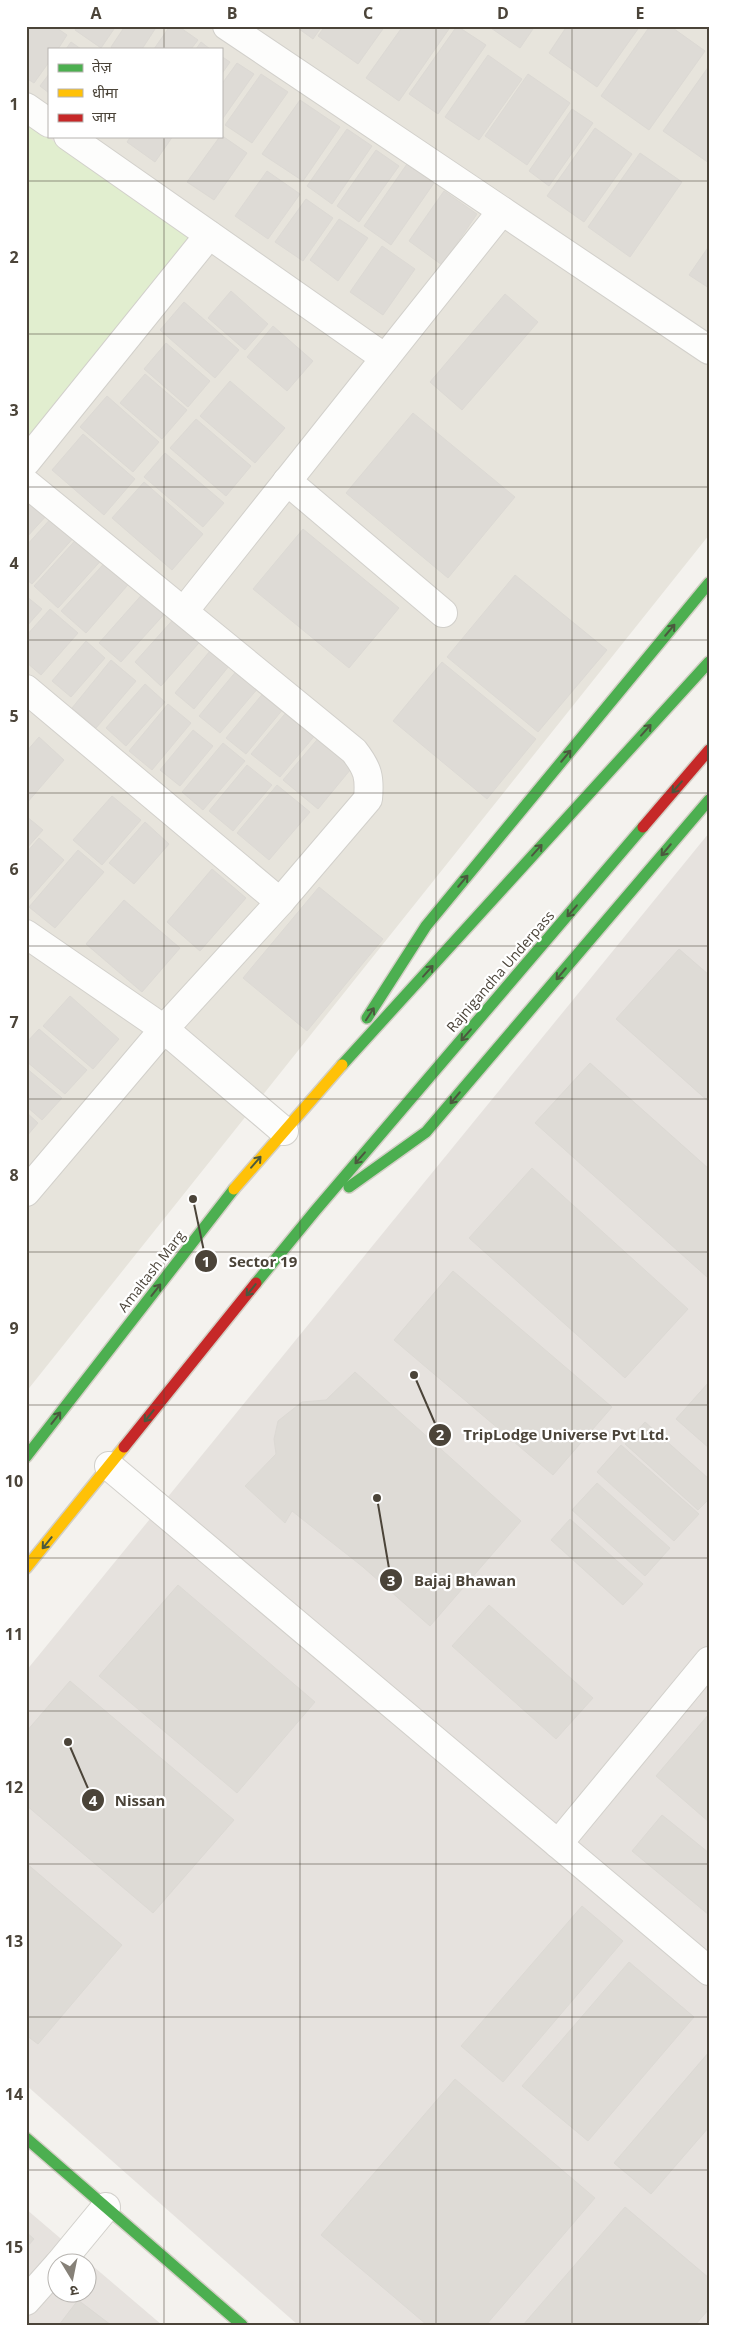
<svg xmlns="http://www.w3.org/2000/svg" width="735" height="2351" font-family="'Open Sans','Noto Sans Devanagari',sans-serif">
<rect width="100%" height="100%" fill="#f4f2ee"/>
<path fill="#e7e4dc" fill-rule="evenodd" d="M26,26H709V535L26,1392ZM49,49H221V136H49Z"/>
<g fill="#e6e2de" fill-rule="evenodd">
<polygon points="709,833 709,2325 298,2325 26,2085 26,1671"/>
<path d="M26,2209L162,2325H26ZM58,2264H88V2294H58Z"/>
</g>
<polygon fill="#e1eecf" points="26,122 190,237 26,439"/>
<g fill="#dedbd6" stroke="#dcd9d4">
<polygon points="30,26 54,26 67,35 58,49 49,49 49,62 34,83 26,78 26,32"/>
<polygon points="78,26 116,26 101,48 75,30"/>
<polygon points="125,26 157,26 142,49 113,49 111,47"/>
<polygon points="170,26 178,26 198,40 191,49 154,49"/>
<polygon points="295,26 322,26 313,39"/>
<polygon points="325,26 385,26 358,64 318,36"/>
<polygon points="403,26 451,26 399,101 366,78"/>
<polygon points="457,26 486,45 438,114 409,94"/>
<polygon points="488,26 535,26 520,48"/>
<polygon points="567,26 640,26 597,87 549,53"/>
<polygon points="650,26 670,26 705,51 649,130 601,96"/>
<polygon points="71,42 81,49 66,49"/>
<polygon points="201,42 210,49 196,49"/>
<polygon points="488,55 522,79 479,140 445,117"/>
<polygon points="221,56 230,62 221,75"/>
<polygon points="237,63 254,74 221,121 221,85"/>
<polygon points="709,66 709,163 663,131"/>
<polygon points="49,74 49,93 40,86"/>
<polygon points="261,74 288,92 252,143 225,125"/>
<polygon points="528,74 570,103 527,165 485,136"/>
<polygon points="300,100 340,127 303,181 262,154"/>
<polygon points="572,109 593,123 549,186 529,171"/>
<polygon points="595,128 632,154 584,222 547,196"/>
<polygon points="347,129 372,146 332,204 307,186"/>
<polygon points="221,135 247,153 214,200 187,182"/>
<polygon points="131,136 173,136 155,162 127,142"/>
<polygon points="376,150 399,166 359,222 337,206"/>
<polygon points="640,153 682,182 630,257 588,227"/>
<polygon points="407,164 434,183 391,245 364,226"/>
<polygon points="267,171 300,194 268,239 235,216"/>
<polygon points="444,191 477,214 442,265 409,241"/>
<polygon points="306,199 333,218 303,261 275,242"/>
<polygon points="339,219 368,238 338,281 310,260"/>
<polygon points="382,246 415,269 383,315 350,292"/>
<polygon points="709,246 709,288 689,275"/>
<polygon points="231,291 268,324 245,350 208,318"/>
<polygon points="505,294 538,322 462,410 430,382"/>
<polygon points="184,302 239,350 215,378 160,330"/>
<polygon points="273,326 313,361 287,391 247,357"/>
<polygon points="166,343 210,381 188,407 144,369"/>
<polygon points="145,374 187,410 162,439 120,403"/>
<polygon points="230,381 285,428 255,463 200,416"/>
<polygon points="107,396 159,442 133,472 80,427"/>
<polygon points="413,413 515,497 448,578 346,493"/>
<polygon points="196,419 251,466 226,496 170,448"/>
<polygon points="83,434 135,479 104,515 52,470"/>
<polygon points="165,453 224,503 203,527 144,477"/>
<polygon points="144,482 203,534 172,570 112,518"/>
<polygon points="26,497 47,515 26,538"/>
<polygon points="54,515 76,535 32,584 26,579 26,546"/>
<polygon points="303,529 399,608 349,668 253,589"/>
<polygon points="81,534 106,555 58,608 34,586"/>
<polygon points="109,558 133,579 86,633 61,611"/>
<polygon points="515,575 607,650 538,732 447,657"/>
<polygon points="146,590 168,610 121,662 99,643"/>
<polygon points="26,596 42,609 26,627"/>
<polygon points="50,609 78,633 41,675 26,662 26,636"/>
<polygon points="179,613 205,636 161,686 135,662"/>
<polygon points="86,641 105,658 71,697 52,681"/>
<polygon points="210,651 229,666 194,709 175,693"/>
<polygon points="111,660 136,681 96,728 72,708"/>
<polygon points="442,662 536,739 487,799 393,721"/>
<polygon points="238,669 259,687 220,733 199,716"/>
<polygon points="145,684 165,702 126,746 106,728"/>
<polygon points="265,691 284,708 246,754 226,738"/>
<polygon points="168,704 191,723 152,770 129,751"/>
<polygon points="289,709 317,733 280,777 251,754"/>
<polygon points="193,730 213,746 180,786 160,770"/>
<polygon points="321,735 355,764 318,809 283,780"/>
<polygon points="39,737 64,760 26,804 26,752"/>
<polygon points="223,743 245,761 203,810 182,792"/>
<polygon points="247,765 272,785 233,831 209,811"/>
<polygon points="277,785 310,812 269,860 237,833"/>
<polygon points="112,796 141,820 102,865 73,840"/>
<polygon points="26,816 43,830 26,849"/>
<polygon points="145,822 169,844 134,884 109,863"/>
<polygon points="39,838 64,860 26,903 26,853"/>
<polygon points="78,850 104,872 55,928 29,907"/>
<polygon points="212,869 246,898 200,951 167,922"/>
<polygon points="319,887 383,939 307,1031 243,978"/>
<polygon points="124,900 180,948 142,992 86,944"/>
<polygon points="679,949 709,975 709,1102 616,1019"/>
<polygon points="70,996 119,1039 93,1069 43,1026"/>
<polygon points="39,1029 87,1070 65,1094 26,1061 26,1043"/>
<polygon points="590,1063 709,1169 707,1277 535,1123"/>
<polygon points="26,1068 62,1098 42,1120 26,1106"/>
<polygon points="26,1112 38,1123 26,1137"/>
<polygon points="532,1168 688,1309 625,1378 469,1238"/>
<polygon points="453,1271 612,1407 553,1475 394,1340"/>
<polygon points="355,1372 521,1521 430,1626 363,1567 292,1511 285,1523 245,1486 276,1454 274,1439 278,1421 302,1402 326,1400"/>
<polygon points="709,1382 709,1448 676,1419"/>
<polygon points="645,1422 709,1479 709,1499 698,1510 625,1444"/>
<polygon points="621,1445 699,1514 674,1541 597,1472"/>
<polygon points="597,1483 670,1548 645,1576 572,1510"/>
<polygon points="570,1519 643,1584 623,1605 551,1540"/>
<polygon points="178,1585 315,1702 237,1793 99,1676"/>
<polygon points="489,1605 593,1698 556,1739 452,1646"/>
<polygon points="70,1681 234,1820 153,1913 26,1805 26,1732"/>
<polygon points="709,1714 709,1822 656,1776"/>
<polygon points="662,1815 709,1853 709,1915 632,1851"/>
<polygon points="26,1863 122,1945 38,2044 26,2035"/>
<polygon points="582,1906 623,1941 503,2082 461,2046"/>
<polygon points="629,1962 694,2017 588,2141 522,2086"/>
<polygon points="709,2052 709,2127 651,2194 614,2163"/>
<polygon points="455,2079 595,2198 486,2325 427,2325 321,2235"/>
<polygon points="625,2207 709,2278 709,2309 695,2325 523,2325"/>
<polygon points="26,2232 34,2239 26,2248"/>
<polygon points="78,2300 111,2325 59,2325"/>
</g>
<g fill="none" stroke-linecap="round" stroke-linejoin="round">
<g stroke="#d2d0cb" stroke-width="30">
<g id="street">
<polyline points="227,26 709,350"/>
<polyline points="26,107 49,123"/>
<polyline points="68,136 385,358"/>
<polyline points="26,462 209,235"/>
<polyline points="287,481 443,613"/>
<path d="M26,483L354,751C368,769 370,777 368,799L280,902L164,1029L26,1192"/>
<polyline points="184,611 502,211"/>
<polyline points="26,689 280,902"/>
<polyline points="26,934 164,1029 284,1131"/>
<polyline points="109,1466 709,1971"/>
<polyline points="558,1844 709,1661"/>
<polyline points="59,2264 106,2207"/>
<polyline points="26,2301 58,2265"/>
</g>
</g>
<g stroke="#d3cfc5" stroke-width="14">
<g id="fast">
<polyline points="367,1018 426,926 709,583"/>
<polyline points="342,1065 709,662"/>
<polyline points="349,1187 426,1132 709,800"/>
<polyline points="256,1283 315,1211 643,827"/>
<polyline points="26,1457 234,1189"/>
<polyline points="26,2138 242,2325"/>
</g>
</g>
<g stroke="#d3cfc5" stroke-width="14">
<g id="slow">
<polyline points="234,1189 342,1065"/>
<polyline points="26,1568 124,1447"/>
</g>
</g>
<g stroke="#d3cfc5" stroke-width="14">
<g id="jam">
<polyline points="643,827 709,750"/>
<polyline points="124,1447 256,1283"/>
</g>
</g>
<use href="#street" stroke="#fdfdfc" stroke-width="28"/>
<use href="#fast" stroke="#4caf50" stroke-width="11"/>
<use href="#slow" stroke="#ffc107" stroke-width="11"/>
<use href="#jam" stroke="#c62828" stroke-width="11"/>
</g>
<defs><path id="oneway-shaft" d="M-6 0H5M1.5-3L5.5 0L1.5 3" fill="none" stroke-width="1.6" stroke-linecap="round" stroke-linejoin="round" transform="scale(1.25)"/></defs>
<g stroke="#4b593e">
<use href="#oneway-shaft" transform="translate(670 630) rotate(-50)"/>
<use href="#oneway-shaft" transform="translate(646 730) rotate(-48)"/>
<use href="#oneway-shaft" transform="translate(566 756) rotate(-50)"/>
<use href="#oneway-shaft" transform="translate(677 787) rotate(131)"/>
<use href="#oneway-shaft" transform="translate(537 850) rotate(-48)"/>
<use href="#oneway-shaft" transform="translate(666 850) rotate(130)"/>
<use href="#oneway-shaft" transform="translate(463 881) rotate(-50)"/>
<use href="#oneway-shaft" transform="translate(572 911) rotate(131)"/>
<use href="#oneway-shaft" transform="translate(428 971) rotate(-48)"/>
<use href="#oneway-shaft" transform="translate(561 974) rotate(130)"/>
<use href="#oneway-shaft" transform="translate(370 1014) rotate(-57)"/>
<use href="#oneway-shaft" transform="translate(466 1035) rotate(131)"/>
<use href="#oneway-shaft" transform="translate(455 1098) rotate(130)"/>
<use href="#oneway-shaft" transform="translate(360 1158) rotate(131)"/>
<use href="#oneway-shaft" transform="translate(256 1162) rotate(-49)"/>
<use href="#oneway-shaft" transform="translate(156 1290) rotate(-52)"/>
<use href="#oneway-shaft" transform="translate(251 1290) rotate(129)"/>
<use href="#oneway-shaft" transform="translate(149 1416) rotate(129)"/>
<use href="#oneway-shaft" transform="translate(56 1418) rotate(-52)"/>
<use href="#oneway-shaft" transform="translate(47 1543) rotate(129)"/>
</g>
<path fill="none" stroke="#4b4439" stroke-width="1" stroke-opacity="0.55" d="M164,26V49M300,26V2325M436,26V2325M572,26V2325M164,136V2325M26,181H709M26,334H709M26,487H709M26,640H709M26,793H709M26,946H709M26,1099H709M26,1252H709M26,1405H709M26,1558H709M26,1711H709M26,1864H709M26,2017H709M26,2170H709"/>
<g text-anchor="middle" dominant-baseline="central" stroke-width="4.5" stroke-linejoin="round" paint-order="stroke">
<g font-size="14" fill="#4b4439" stroke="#fff">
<text transform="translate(500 971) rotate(-49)">Rajnigandha Underpass</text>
<text transform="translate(151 1271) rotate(-52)">Amaltash Marg</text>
</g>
</g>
<path fill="none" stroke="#4b4439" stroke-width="2" d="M193 1199L206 1261M414 1375L440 1435M377 1498L391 1580M68 1742L93 1800"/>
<g fill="#4b4439" stroke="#fff" stroke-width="2">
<circle cx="193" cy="1199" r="5"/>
<circle cx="414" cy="1375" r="5"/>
<circle cx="377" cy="1498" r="5"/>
<circle cx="68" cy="1742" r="5"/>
<circle cx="206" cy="1261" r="12"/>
<circle cx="440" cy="1435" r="12"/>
<circle cx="391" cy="1580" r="12"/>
<circle cx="93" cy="1800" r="12"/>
</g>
<g font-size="15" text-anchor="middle" font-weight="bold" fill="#fff">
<text x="206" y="1267">1</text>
<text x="440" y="1440">2</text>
<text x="391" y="1586">3</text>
<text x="93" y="1806">4</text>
</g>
<g font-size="15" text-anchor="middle" font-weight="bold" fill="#4b4439" stroke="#fff" stroke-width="4.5" stroke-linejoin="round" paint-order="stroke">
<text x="263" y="1267">Sector 19</text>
<text x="566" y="1440">TripLodge Universe Pvt Ltd.</text>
<text x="465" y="1586">Bajaj Bhawan</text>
<text x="140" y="1806">Nissan</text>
</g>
<rect width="735" height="2351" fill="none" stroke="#ffffff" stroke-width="55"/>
<rect x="48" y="48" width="175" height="90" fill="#ffffff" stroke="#b7b4b0"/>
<rect x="58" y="64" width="25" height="8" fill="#4caf50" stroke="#b7b4b0"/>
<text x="92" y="72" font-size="15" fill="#4b4439">तेज़</text>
<rect x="58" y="89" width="25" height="8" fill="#ffc107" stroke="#b7b4b0"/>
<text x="92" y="98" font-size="15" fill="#4b4439">धीमा</text>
<rect x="58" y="114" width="25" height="8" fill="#c62828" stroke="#b7b4b0"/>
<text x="92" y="122" font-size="15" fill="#4b4439">जाम</text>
<g transform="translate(72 2278) rotate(170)"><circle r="24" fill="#ffffff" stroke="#b7b4b0"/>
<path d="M0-4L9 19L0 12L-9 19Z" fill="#868178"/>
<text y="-8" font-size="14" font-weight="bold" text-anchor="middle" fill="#4b4439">उ</text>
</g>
<rect x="28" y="28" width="680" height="2296" fill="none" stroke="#4b4439" stroke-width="2"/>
<g font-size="16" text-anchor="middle" font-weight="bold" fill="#4b4439">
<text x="96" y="19">A</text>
<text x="232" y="19">B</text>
<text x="368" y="19">C</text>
<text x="503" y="19">D</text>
<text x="640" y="19">E</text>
<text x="14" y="110">1</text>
<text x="14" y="263">2</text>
<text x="14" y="416">3</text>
<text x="14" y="569">4</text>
<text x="14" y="722">5</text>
<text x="14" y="875">6</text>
<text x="14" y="1028">7</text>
<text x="14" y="1181">8</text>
<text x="14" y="1334">9</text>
<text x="14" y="1487">10</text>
<text x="14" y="1640">11</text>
<text x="14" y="1793">12</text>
<text x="14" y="1947">13</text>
<text x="14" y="2100">14</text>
<text x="14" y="2253">15</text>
</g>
</svg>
